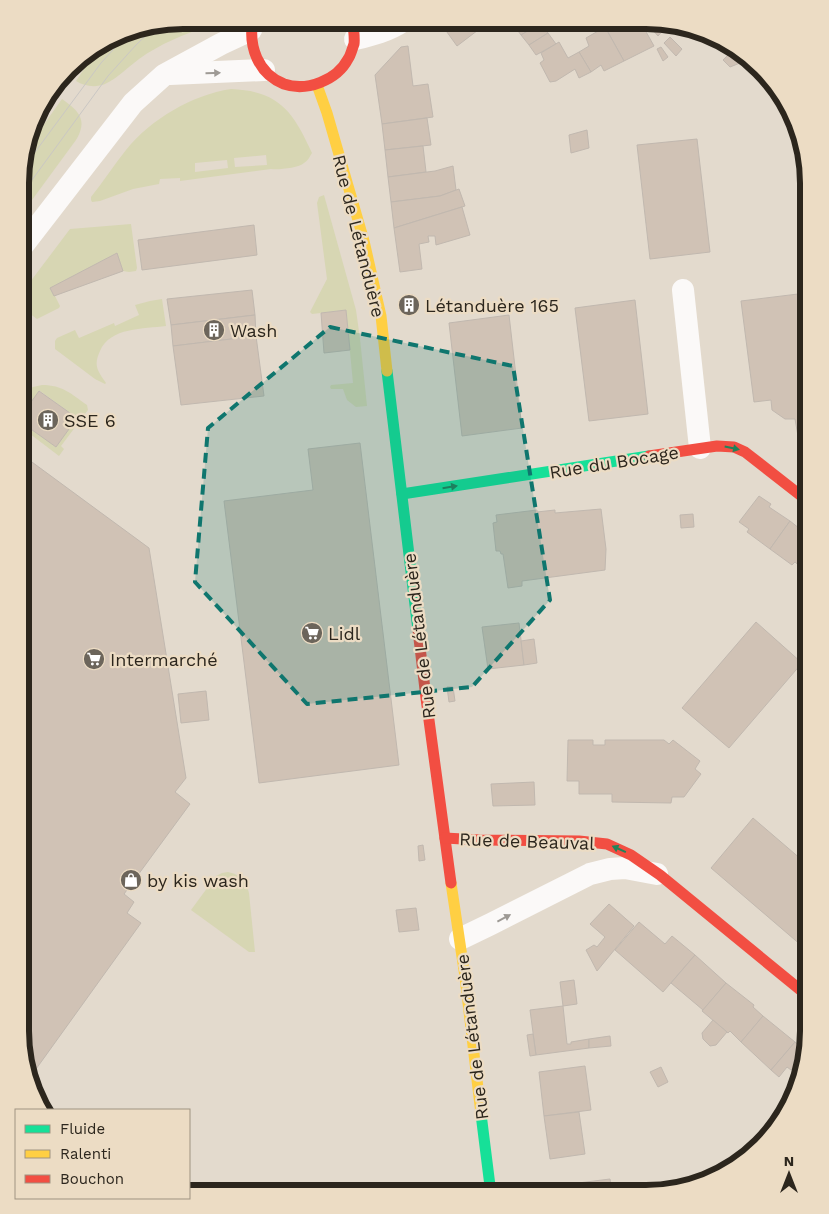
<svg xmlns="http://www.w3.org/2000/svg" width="829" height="1214" font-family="'Work Sans',sans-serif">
<rect width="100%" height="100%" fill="#e3dacd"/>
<g fill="#d7d6b3" fill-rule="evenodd">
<path d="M183,20H207L209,26C184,34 160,44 139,59C128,67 118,78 105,84C95,88 84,86 76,81L90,60L92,54L100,46L130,29Z"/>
<path d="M231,89C279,91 293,111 312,153C310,156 308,161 304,163C299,168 278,170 271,169L180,181V178L160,179L159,184L133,189L100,201L92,202L91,200V197C103,182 114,165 126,150C151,119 192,95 231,89ZM266,155L267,165L235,167L234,158ZM227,160L228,168L195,172V163Z"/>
<path d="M62,99C79,111 88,120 76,140L21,215V161L25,151Z"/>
<polygon points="324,195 356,310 360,339 367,406 356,407 347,400 343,389 331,389 330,387 331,385 353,383 346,310 312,314 310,312 327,279 317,203 319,197"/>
<polygon points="131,224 137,268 136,271 129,272 123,271 117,253 51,288 60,306 59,308 37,319 21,307 21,294 70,229"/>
<path d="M162,299L166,326C144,329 110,327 100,351C93,366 98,371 106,383L105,384L95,379L55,349V341L57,338L75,330L79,338L114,323L115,326L139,315L135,305L150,301Z"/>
<path d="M42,385C63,385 71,394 87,405L88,410L61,446L64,449L59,456L21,427V422L56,447L77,418L40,391L21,416V394L33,387Z"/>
<path d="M228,872C241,875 246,881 249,893L255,952H249L191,910L216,876L222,873Z"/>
</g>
<g fill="#d0c2b5" stroke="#c1b8af">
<polygon points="439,21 490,21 457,46"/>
<polygon points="519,21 539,21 541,23 521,35 513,24"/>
<polygon points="615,21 640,21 654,46 624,61 605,27"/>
<polygon points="657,21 662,21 667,26 658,36 651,28"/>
<polygon points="541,23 548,33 529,45 521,35"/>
<polygon points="605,27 624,61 604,71 601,65 591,72 579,52 589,46 586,38"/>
<polygon points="548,33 556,44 536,55 529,45"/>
<polygon points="670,37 682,49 676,56 664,43"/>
<polygon points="559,42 568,58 579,52 591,72 579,78 575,69 556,81 550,82 540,63 544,60 541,53"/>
<polygon points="408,46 413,86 428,84 433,117 382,124 375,75 401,47"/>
<polygon points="661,47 668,57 663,61 657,49"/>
<polygon points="734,49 745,54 750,59 730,67 723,60"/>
<polygon points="427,118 431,145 385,150 382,124"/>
<polygon points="587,130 589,148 571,153 569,135"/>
<polygon points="697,139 710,252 650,259 637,145"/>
<polygon points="423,146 426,172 388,177 385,150"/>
<polygon points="453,166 456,190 440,196 391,202 388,177 435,171"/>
<polygon points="459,189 465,206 394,228 391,202 440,196"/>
<polygon points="462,207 470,235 436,245 435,236 428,236 429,242 419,244 422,269 400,272 394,228"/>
<polygon points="254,225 257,255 142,270 138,240"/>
<polygon points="117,253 123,271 54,296 50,288"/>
<polygon points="252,290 255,315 171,325 167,299"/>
<polygon points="798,294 808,373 807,374 809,382 809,445 798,436 795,419 785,419 772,410 771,400 754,402 741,301"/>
<polygon points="413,299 414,310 405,311 404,300"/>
<polygon points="635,300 648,414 589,421 575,308"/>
<polygon points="346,310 350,350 324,353 321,313"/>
<polygon points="255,315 256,336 173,346 171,325"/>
<polygon points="509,315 522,428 462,436 449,323"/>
<polygon points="256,336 264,396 181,405 173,346"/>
<polygon points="39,391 77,418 56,447 21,422 21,416"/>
<polygon points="360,443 399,765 259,783 224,501 313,490 308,449"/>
<polygon points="21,454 149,548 186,778 175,792 190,804 124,894 134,902 127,913 141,923 31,1076 20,1031"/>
<polygon points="759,496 771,504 769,507 790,521 770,549 747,532 749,529 739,522"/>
<polygon points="601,509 606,549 605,570 522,581 522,586 508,588 503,554 501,554 500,551 496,551 493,523 497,522 496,515 537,510 537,512 555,510 555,513"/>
<polygon points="693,514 694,527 681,528 680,515"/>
<polygon points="790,521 809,536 809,564 804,570 795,562 792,565 770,549"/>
<polygon points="809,564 809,590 805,587 808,583 799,577"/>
<polygon points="756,622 802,663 729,748 682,708"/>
<polygon points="519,623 524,665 488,669 482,627"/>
<polygon points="534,639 537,663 524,665 521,641"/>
<polygon points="447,687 453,687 455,701 449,702"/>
<polygon points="206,691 209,720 181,723 178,694"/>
<polygon points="809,716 809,736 799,728"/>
<polygon points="568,740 593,740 593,745 605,745 605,740 664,740 669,744 673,740 700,761 695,769 701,774 684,797 672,797 671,803 612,802 612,794 579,794 579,781 567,781"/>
<polygon points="534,782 535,805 493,806 491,784"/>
<polygon points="753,818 809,866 809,945 802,946 711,868"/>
<polygon points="423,845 425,860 419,861 418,846"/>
<polygon points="609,904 634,926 597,971 586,950 594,945 597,947 605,937 590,924"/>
<polygon points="416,908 419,930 399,932 396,910"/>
<polygon points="639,922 665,944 672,936 695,955 663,992 615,950"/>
<polygon points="695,955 726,983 703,1010 671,983"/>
<polygon points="574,980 577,1004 563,1006 560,982"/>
<polygon points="726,983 754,1005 753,1007 763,1016 741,1042 730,1031 728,1033 702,1011"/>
<polygon points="563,1006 567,1044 571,1044 571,1042 589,1039 589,1048 536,1055 530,1010"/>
<polygon points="763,1016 795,1042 771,1070 741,1042"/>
<polygon points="713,1020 727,1032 716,1045 710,1046 703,1039 702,1033"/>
<polygon points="533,1034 536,1055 530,1056 527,1035"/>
<polygon points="610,1036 611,1046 589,1048 589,1039"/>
<polygon points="795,1042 806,1051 804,1056 791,1070 787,1067 779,1077 771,1070"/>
<polygon points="585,1066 591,1110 544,1116 539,1072"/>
<polygon points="661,1067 668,1082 658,1087 650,1072"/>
<polygon points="579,1112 585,1154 550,1159 544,1116"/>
<polygon points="610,1179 612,1194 555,1194 554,1186"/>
</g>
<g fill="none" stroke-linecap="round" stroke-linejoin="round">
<g stroke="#fbf9f8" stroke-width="22">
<path d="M355,39C372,35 388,31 403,21"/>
<polyline points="170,74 264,70"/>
<polyline points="21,248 133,103 164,75 221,44 251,30"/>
<polyline points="683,290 700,448"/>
<polyline points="460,939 491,924 590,874 610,869 625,868 657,874"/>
</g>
<g stroke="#16e098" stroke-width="11">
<polyline points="387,371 418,630"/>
<polyline points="402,494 649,456"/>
<polyline points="481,1114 491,1194"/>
</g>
<g stroke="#ffcf43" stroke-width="11">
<polyline points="317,85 327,113 364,241 381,316 387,371"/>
<polyline points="451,883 465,977 481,1114"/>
</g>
<g stroke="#f24e42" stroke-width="11">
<path d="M253,20C248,46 258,74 284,84C307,92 337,80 348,59C351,55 352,49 354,44C355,37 353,28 353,21"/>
<polyline points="649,456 717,446 734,447 745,452 809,502"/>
<polyline points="418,630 426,698 451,883"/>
<polyline points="445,838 480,840 579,841 607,844 631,855 660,875 809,997"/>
</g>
<g stroke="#cac7c4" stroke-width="1">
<polyline points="21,171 101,63 133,28"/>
<polyline points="21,195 108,76 136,45 158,24"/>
</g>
</g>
<defs><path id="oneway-solid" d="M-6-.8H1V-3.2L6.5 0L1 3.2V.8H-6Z" transform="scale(1.25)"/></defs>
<g fill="#9e9a95">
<use href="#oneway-solid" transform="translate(213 73) rotate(-2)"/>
<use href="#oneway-solid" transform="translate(504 918) rotate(-28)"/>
</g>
<g fill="#21835a">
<use href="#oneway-solid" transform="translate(732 448) rotate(12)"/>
<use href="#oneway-solid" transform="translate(450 487) rotate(-9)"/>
<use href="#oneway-solid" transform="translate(619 849) rotate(-156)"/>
</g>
<path fill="#0f766e" fill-opacity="0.2" stroke="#0f766e" stroke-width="4" stroke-dasharray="10 6" stroke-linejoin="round" d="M330,327L513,366L550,600L472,687L307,704L195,582L208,428Z"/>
<defs>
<g id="building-disc" transform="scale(1.125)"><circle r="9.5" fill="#6c655b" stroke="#ecdcc4"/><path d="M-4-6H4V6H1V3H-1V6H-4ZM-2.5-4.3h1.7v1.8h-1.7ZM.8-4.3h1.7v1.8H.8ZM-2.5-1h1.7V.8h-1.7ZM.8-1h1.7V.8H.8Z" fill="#fff"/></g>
<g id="supermarket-disc" transform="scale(1.125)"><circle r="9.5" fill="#6c655b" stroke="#ecdcc4"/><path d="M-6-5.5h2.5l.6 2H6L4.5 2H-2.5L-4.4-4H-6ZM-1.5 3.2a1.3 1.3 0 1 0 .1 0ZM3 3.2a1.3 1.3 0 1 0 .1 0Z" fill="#fff"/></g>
<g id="shop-disc" transform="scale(1.125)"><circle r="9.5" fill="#6c655b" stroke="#ecdcc4"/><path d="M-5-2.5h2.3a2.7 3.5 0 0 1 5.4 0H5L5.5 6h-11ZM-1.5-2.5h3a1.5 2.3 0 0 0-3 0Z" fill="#fff"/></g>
</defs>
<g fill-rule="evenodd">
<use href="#building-disc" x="409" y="305"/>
<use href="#building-disc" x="214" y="330"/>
<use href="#building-disc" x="48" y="420"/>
<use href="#supermarket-disc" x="312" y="633"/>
<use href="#supermarket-disc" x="94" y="659"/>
<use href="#shop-disc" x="131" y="880"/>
</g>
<g text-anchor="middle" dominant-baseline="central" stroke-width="4.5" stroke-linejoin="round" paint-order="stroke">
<g font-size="18" fill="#2c261d" stroke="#ecdcc4">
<text transform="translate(359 236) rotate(76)">Rue de Létanduère</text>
<text transform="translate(614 462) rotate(-9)">Rue du Bocage</text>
<text transform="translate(419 636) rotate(-97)">Rue de Létanduère</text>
<text transform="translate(527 841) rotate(2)">Rue de Beauval</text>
<text transform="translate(472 1037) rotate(-97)">Rue de Létanduère</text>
</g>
<g font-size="18" fill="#2c261d" stroke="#ecdcc4" text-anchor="start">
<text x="425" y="305">Létanduère 165</text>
<text x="230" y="330">Wash</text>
<text x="64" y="420">SSE 6</text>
<text x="328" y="633">Lidl</text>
<text x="110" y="659">Intermarché</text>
<text x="147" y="880">by kis wash</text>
</g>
</g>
<path d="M0 0H829V1214H0ZM183 29H646A154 154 0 0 1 800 183V1031A154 154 0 0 1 646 1185H183A154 154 0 0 1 29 1031V183A154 154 0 0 1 183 29Z" fill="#ecdcc4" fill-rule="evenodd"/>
<path fill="none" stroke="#2c261d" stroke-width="6" d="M183 29H646A154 154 0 0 1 800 183V1031A154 154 0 0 1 646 1185H183A154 154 0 0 1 29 1031V183A154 154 0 0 1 183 29Z"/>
<rect x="15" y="1109" width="175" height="90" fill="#ecdcc4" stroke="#9f9381"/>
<rect x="25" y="1125" width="25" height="8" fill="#16e098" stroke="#9f9381"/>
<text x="60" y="1134" font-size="15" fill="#2c261d">Fluide</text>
<rect x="25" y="1150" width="25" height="8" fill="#ffcf43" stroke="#9f9381"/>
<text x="60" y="1159" font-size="15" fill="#2c261d">Ralenti</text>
<rect x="25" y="1175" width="25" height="8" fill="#f24e42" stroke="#9f9381"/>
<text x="60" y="1184" font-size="15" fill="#2c261d">Bouchon</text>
<g transform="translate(789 1174)" stroke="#ecdcc4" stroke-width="4" paint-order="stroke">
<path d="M0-4L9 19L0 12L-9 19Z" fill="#2c261d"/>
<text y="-8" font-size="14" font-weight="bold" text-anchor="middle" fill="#2c261d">N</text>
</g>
</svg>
